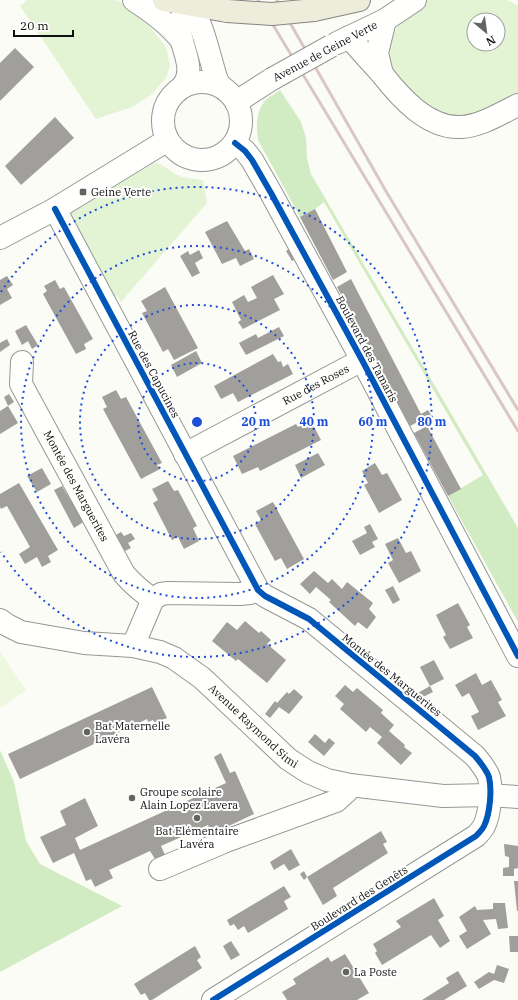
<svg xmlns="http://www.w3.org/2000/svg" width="518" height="1000" font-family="'IBM Plex Serif',serif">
<rect width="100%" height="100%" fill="#fcfcf6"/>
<g fill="#e2f4d4" fill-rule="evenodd">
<polygon points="27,0 116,0 119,1 150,27 166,47 170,65 166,78 151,95 132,107 96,119 20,6"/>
<path d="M427,0H507L518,5V93L479,113L459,119L442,116L420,103L392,70L388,52L394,33L402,19L417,6ZM474,20H498V44H474Z"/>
<path d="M154,163C163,163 169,171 177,175C185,178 194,179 203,180L207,203L121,302L117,296L112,298L67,215Z"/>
</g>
<g fill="#d1ecc2">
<path d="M280,90L301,122L306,138L307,158L311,174L518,528V622L448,496L483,475L324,202L315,209L300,217L258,140C256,127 256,113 264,102C268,97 275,94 280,90Z"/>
<polygon points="0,750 14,782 26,841 40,864 122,906 0,972"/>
</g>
<polygon fill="#edf8df" points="0,652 26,690 0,708"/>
<g fill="#a09f9b">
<polygon points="15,48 34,67 0,101 0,63"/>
<polygon points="55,117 74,138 21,185 5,166"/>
<polygon points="315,209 347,272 333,280 300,217"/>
<polygon points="227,221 245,251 249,249 254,259 240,266 236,258 222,264 205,232"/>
<polygon points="290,248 296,259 292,261 286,251"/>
<polygon points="199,250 203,258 195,263 200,273 192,277 180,256 188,251 190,255"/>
<polygon points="273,275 284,294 274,299 280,310 243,329 238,322 241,320 232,302 244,295 248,302 257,298 251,287"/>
<polygon points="7,276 13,285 7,289 12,298 0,305 0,280"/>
<polygon points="351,279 421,414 428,410 431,415 410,426 337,287"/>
<polygon points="55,280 60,289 64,287 93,339 84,344 86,349 76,354 43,294 47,291 44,286"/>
<polygon points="165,287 198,348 174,360 168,349 163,352 142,313 147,311 141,301"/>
<polygon points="26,325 38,345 32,349 28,341 22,345 15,331"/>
<polygon points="279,327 284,336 246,355 239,343 256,334 258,338"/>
<polygon points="7,339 10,345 0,352 0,343"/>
<polygon points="196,351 202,363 177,377 171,365"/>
<polygon points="273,354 278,362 281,361 283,367 288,364 293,374 238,402 233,393 221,399 214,386"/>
<polygon points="116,390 121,399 126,397 162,463 157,465 160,469 141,479 103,409 107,407 102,397"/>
<polygon points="9,394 14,402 8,406 4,397"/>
<polygon points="8,406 18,423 0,434 0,411"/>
<polygon points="311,421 321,440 260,471 258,467 242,474 233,456 296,424 298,427"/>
<polygon points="427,426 461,489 448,496 414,433"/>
<polygon points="318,453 325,465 301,478 295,465"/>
<polygon points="375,463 382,475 387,473 402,500 379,513 364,485 368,483 362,471"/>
<polygon points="42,468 51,484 37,492 27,476"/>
<polygon points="168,481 174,491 178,490 197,526 193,528 199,541 184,549 178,537 172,540 153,503 158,500 152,489"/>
<polygon points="19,483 58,550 48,556 51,562 42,567 37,557 25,564 19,554 30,547 7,506 1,509 0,507 0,494"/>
<polygon points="62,486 71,501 73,500 85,521 74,528 54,490"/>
<polygon points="273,502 304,559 287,569 281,558 275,561 255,524 261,520 256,511"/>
<polygon points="370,524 378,539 372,542 375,547 360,555 352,541 367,533 364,527"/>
<polygon points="121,532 124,536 131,533 135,539 128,543 131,548 125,551 116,535"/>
<polygon points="398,538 406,553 411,551 421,571 399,583 388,563 393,560 385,544"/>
<polygon points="314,571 328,583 332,579 342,589 347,582 373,603 369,609 376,617 367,629 358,622 355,626 329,602 331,600 316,587 310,594 300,584"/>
<polygon points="393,586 400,600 393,604 385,590"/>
<polygon points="458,603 470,625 467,627 473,638 450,649 443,637 446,635 436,615"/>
<polygon points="245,621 259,633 261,631 271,640 267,644 286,660 267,683 238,659 236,661 212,641 227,622 237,630"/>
<polygon points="434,660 444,679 430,686 420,667"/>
<polygon points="476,673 482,685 491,680 502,700 498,702 506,716 478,730 471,716 479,712 469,693 462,697 455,685"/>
<polygon points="345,685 353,692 357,688 383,710 381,713 394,725 389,731 405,745 404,747 412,753 401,765 377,743 382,737 370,727 366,732 340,709 344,704 335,696"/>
<polygon points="430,686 433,692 421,698 416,694"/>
<polygon points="152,687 167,718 155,723 153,720 148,722 147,719 20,779 8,754"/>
<polygon points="294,689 303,697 289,714 279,707 270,718 265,714 275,701 277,703 287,692 289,694"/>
<polygon points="315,734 325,743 329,738 335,743 324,756 308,742"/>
<polygon points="221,753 230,773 235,771 254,814 212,834 208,825 161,846 165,855 155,859 150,851 109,870 113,878 95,887 91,879 86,881 74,853 53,863 40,837 66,825 60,811 85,798 98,826 75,838 80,850 226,783 214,757"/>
<polygon points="381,831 387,842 383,844 388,853 333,888 337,896 323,905 307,877"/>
<polygon points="504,844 518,846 518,868 514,869 514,876 503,876 503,868 509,867 509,857 505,856"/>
<polygon points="291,849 300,865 289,871 284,864 274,870 270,862"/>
<polygon points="304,871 307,877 304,880 300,874"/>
<polygon points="514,881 518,881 518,911 517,911"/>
<polygon points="284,886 291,897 284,901 288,909 248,933 244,926 238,930 234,924 230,926 227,920"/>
<polygon points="434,898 444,916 438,920 450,941 440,948 431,935 382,965 375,953 377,951 373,944 401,927 396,921"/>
<polygon points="493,903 505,903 508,928 498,929 496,919 483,920 491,934 467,949 459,936 467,931 459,917 475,906 477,910 493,909"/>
<polygon points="509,936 518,936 518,952 510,952"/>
<polygon points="231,941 240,955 231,960 223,946"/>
<polygon points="195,946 201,957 197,960 202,968 152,1000 149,1000 145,993 141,995 134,984"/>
<polygon points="345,954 369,993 357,1000 287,1000 282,992 296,984 293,979 328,957 331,962"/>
<polygon points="497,965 509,969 504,983 494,980 479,989 474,982 489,972 494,974"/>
<polygon points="458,971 467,986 444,1000 422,1000 449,983 446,978"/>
</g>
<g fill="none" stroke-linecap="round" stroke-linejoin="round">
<g stroke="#969694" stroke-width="24">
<g id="minor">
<path d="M134,0C152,12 169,24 182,41"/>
<path d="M188,0C203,24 208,51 216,78L220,86"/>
<path d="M349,37C360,50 371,62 382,74C400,97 428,129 461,127C481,126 501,113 518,105"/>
<polyline points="337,43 385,20 415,0"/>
<polyline points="382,74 377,53 385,20"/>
<circle cx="202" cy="121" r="39"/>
<path d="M183,86C203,59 158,29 195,0"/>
<polyline points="236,102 272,79"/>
<polyline points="235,143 245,151 252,160 271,193 362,360 518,656"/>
<path d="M55,209L258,590L265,596L309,619L475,756C480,762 486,769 489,777C492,790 490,814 484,826C482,830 479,833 476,836L213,1000"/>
<polyline points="0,238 55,209 166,141"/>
<path id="s1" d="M22,362L21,384L124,574C133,584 141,592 153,599"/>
<path id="s2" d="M185,454L362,360"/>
<path id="s3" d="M0,620L7,625L21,632L84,643L133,646L160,652L174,658L202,678L288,759L308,772L327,780L350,785L443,796L490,795L518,797"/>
<polyline points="133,646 153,599 161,594 168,593 240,594 250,593 258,590"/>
<polyline points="160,869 226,841 336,801 347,791 350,785"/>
</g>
</g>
<g stroke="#848481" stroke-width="24">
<g id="major">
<polyline points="164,0 227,11"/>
<polyline points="314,10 359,0"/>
</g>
</g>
<use href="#minor" stroke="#fffffe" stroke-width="22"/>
<use href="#major" stroke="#eeecda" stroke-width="22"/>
<g stroke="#dac7c4" stroke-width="3">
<polyline points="258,0 518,431"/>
<polyline points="277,0 387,193 518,410"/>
</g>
<g stroke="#969694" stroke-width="24" stroke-linecap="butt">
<polyline id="minor-bridge" points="272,79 331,46"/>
</g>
<g stroke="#848481" stroke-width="24" stroke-linecap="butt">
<polyline id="major-bridge" points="227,11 272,14 314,10"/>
</g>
<use href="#minor-bridge" stroke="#fffffe" stroke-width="22"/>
<use href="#major-bridge" stroke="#eeecda" stroke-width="22"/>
<g stroke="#fff" stroke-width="8">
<g id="cycleway">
<polyline points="235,143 245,151 252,160 271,193 362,360 518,656"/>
<path d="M55,209L258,590L265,596L309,619L475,756C480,762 486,769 489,777C492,790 490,814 484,826C482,830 479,833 476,836L213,1000"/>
</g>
</g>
<use href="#cycleway" stroke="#0057b8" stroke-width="6"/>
</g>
<g fill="none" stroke="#1d4ed8" stroke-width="2" stroke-dasharray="2 4">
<circle cx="197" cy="422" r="59"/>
<circle cx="197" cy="422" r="117"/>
<circle cx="197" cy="422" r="176"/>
<path d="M1 292A235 235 0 1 1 1 552"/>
</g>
<g fill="#636360" stroke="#fff" stroke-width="1.5">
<rect x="79" y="188" width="8" height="8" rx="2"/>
<circle cx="87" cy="732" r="4"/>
<circle cx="132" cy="798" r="4"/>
<circle cx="197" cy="818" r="4"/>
<circle cx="346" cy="972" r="4"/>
</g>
<g text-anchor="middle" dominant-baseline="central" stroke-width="4" stroke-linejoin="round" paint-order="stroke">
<g font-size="11" fill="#101010" stroke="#fff">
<text transform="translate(325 51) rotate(-28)">Avenue de Geine Verte</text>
<text transform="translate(367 349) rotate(62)">Boulevard des Tamaris</text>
<text transform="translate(154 374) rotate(62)">Rue des Capucines</text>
<text stroke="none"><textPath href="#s2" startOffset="148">Rue des Roses</textPath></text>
<text stroke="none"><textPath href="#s1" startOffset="138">Montée des Marguerites</textPath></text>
<text transform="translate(392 675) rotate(39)">Montée des Marguerites</text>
<text stroke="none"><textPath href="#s3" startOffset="285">Avenue Raymond Simi</textPath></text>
<text transform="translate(359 898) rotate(-32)">Boulevard des Genêts</text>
</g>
<g font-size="11" fill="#101010" stroke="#fff" text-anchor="start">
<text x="91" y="192">Geine Verte</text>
<text x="95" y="726">Bat Maternelle<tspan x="95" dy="13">Lavéra</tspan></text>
<text x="140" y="792">Groupe scolaire<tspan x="140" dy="13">Alain Lopez Lavera</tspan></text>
<text x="197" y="831" text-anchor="middle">Bat Elémentaire<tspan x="197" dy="13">Lavéra</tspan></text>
<text x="354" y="972">La Poste</text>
</g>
</g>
<circle cx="197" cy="422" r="6" fill="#1d4ed8" stroke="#fff" stroke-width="2"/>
<g font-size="12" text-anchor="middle" font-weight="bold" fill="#1d4ed8" stroke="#fff" stroke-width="4" stroke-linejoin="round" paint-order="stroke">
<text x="256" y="426">20 m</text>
<text x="314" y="426">40 m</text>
<text x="373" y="426">60 m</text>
<text x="432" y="426">80 m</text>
</g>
<g transform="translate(486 32) rotate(151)"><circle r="19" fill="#ffffff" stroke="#9f9f9f"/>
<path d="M0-3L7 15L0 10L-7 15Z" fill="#636360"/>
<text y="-6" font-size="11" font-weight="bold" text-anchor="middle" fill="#101010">N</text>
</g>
<path d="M14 30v6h59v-6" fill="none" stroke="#101010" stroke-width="2"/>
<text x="20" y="30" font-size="12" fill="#101010" stroke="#ffffff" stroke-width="3" paint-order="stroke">20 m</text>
</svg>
